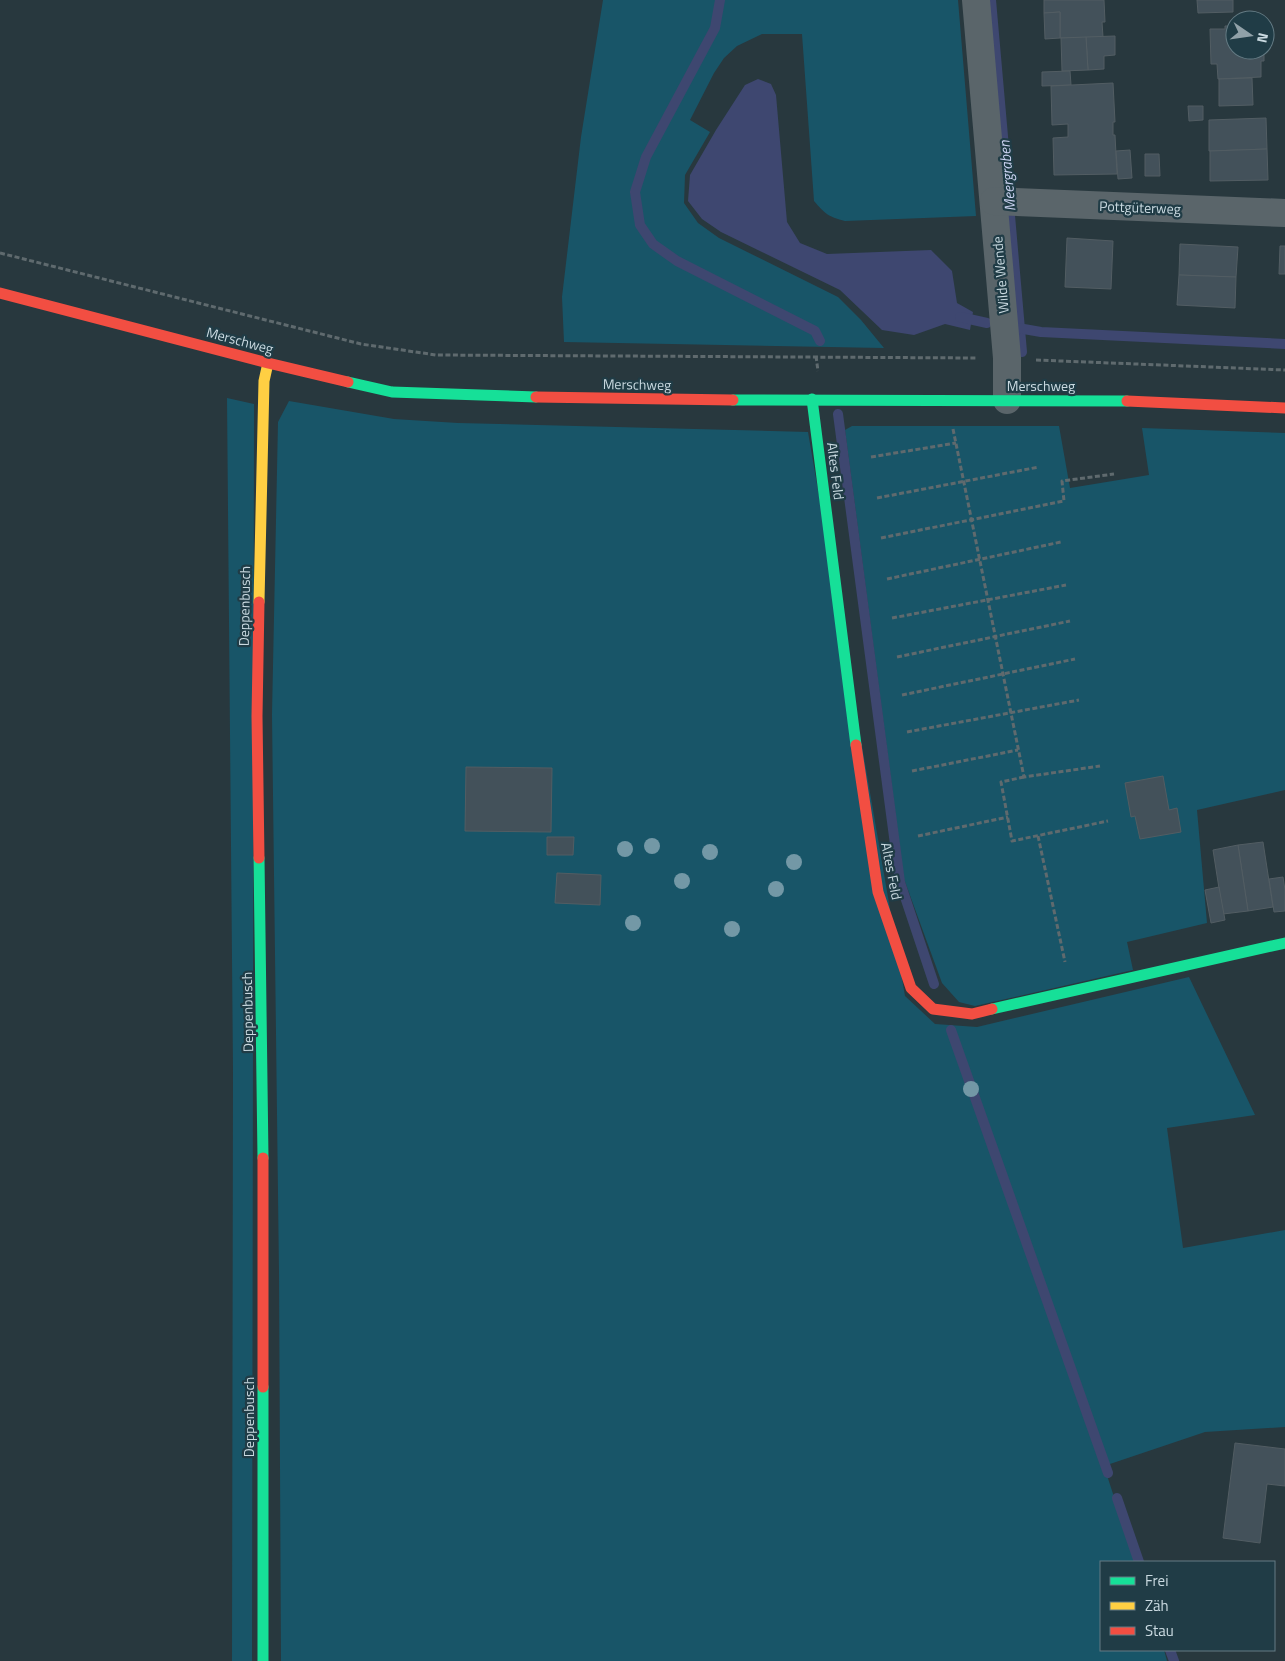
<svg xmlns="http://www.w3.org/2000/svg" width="1285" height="1661" font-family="'Titillium Web',sans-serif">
<rect width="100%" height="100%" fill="#28383e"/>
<g fill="#185568">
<path d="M603,0H958L976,216L845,221C829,217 825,214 814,201L802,34H762L737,46L724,58L714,73L690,120L710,132L685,175L684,203L698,223L719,238L838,297L861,320L884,348L564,342L562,297L581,137Z"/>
<polygon points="227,398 254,404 252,1661 232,1661 233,1070"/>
<polygon points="289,401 394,419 458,423 808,432 905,996 935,1024 977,1027 1189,977 1255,1115 1167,1128 1183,1248 1285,1230 1285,1427 1205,1432 1104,1466 1135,1562 1101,1562 1101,1650 1164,1650 1167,1661 281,1661 279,1273 272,715 278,422"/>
<polygon points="852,426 1059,426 1070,488 1149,475 1142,428 1285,433 1285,790 1197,810 1207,923 1127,942 1133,970 975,1006 959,1002 942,983 904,879 845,430"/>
</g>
<polygon fill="#3e4770" points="758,79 771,84 776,95 787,222 800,243 827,254 931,250 952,271 957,303 973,312 970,330 945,324 914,335 882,330 840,290 721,232 702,219 688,201 690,175 716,130 745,85"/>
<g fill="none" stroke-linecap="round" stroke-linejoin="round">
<g stroke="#3e4770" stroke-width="10">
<polyline points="720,0 715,28 646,157 635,192 640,225 653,244 677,261 815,331 820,341"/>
<polyline points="991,0 1022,352"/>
<polyline points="960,317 987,323"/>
<polyline points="1018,328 1041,332 1285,344"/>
<polyline points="838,414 900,882 934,984"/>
<polyline points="951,1030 1108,1473"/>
<polyline points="1117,1498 1139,1562"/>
<polyline points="1170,1650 1174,1661"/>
</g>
</g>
<g fill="#43515a" stroke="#525d63">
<polygon points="1044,0 1104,0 1105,22 1102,22 1103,37 1060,38 1060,12 1044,13"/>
<polygon points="1197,0 1233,0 1233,12 1198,13"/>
<polygon points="1060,12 1060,38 1045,39 1044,13"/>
<polygon points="1225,26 1235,26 1235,50 1264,50 1264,61 1261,61 1261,77 1218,79 1217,64 1211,64 1210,29 1225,29"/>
<polygon points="1115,36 1115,55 1104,56 1104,69 1088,70 1086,37"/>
<polygon points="1086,37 1088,70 1062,71 1061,38"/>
<polygon points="1070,71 1071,85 1042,86 1042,72"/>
<polygon points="1252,78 1253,105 1219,106 1219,79"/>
<polygon points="1113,83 1115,122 1113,122 1113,135 1115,135 1117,174 1054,175 1053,138 1068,137 1068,124 1052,125 1051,86"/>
<polygon points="1188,106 1203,106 1203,120 1189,121"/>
<polygon points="1266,118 1267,149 1209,151 1209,120"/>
<polygon points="1267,149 1268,180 1210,181 1210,151"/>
<polygon points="1130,150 1132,178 1118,179 1116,151"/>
<polygon points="1145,154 1159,154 1160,176 1145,176"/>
<polygon points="1067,238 1113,241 1111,289 1065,287"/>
<polygon points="1180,244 1238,247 1236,277 1179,275"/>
<polygon points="1280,246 1285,246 1285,274 1279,274"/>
<polygon points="1179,275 1236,277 1235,308 1177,305"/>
<polygon points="466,767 552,768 551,832 465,831"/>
<polygon points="1163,776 1169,810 1177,808 1181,832 1140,839 1135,816 1131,817 1125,783"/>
<polygon points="547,837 574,837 573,855 547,855"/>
<polygon points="1263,842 1273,907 1248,911 1238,845"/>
<polygon points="1238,845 1248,911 1223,914 1213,850"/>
<polygon points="557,873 601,875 600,905 555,903"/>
<polygon points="1283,877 1285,890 1285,911 1274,912 1269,879"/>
<polygon points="1219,887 1225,920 1211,923 1205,890"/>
<polygon points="1235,1443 1285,1449 1285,1486 1267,1484 1260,1543 1223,1538"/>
</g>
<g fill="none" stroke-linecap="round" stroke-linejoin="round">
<g stroke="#5f6a6e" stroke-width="3" stroke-dasharray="5 2.5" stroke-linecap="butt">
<polyline points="0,253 361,344 436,355 977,358"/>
<polyline points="816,356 818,371"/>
<polyline points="1036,360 1285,370"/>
<polyline points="953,429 1024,777 1100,766"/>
<polyline points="871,457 956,443"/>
<polyline points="877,498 1039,467"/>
<polyline points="881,538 1064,501 1062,481 1114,474"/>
<polyline points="887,579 1061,542"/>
<polyline points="892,618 1066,585"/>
<polyline points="897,657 1070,621"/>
<polyline points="902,695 1075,659"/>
<polyline points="907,732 1079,700"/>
<polyline points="912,771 1018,750"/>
<polyline points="1024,777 1001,782 1012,841 1108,821"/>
<polyline points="918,836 1008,817"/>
<polyline points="1038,836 1065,962"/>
</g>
<g stroke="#5a656a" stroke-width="28">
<polyline points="976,0 1007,358 1007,400"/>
<polyline points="994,201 1285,213"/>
</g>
<g stroke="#16e098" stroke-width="11">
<polyline points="348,382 392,392 536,397"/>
<polyline points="812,399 856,745"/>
<polyline points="733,400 1127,401"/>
<polyline points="259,858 263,1158"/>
<polyline points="992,1009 1285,943"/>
<polyline points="263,1387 263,1661"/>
</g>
<polyline stroke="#ffcf43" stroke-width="11" points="259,602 264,381 268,363"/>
<g stroke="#f24e42" stroke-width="11">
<polyline points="0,293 268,363 348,382"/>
<polyline points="536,397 733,400"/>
<polyline points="1127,401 1285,408"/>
<polyline points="259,602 257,716 259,858"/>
<polyline points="856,745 878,892 911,988 933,1009 972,1014 992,1009"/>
<polyline points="263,1158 263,1387"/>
</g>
</g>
<g fill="#7398a6">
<circle cx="652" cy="846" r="8"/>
<circle cx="625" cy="849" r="8"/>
<circle cx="710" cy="852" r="8"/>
<circle cx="794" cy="862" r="8"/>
<circle cx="682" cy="881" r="8"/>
<circle cx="776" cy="889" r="8"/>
<circle cx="633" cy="923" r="8"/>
<circle cx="732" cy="929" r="8"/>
<circle cx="971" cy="1089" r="8"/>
</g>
<g text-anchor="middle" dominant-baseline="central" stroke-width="4.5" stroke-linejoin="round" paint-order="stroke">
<g font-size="14" fill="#cadae1" stroke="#203c46">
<text transform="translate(1140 207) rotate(2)">Pottgüterweg</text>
<text transform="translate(1000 275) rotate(-95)">Wilde Wende</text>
<text transform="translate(240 340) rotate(15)">Merschweg</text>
<text transform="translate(637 384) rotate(1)">Merschweg</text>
<text x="1041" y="385">Merschweg</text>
<text transform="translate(836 471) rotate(83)">Altes Feld</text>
<text transform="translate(244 606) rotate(-89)">Deppenbusch</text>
<text transform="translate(892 871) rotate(79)">Altes Feld</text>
<text transform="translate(247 1012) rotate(-91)">Deppenbusch</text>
<text transform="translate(248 1417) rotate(-90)">Deppenbusch</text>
</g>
<g font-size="15" font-style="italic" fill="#ccd4f2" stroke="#203c46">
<text transform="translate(1007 176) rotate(-95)">Meergraben</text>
</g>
</g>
<rect x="1100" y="1561" width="175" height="90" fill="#203c46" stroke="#647b84"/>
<rect x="1110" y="1577" width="25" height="8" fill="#16e098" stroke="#647b84"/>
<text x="1145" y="1586" font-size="15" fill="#cadae1">Frei</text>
<rect x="1110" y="1602" width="25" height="8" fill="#ffcf43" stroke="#647b84"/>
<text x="1145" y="1611" font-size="15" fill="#cadae1">Zäh</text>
<rect x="1110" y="1627" width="25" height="8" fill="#f24e42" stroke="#647b84"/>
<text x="1145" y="1636" font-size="15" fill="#cadae1">Stau</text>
<g transform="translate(1250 35) rotate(103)"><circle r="24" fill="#203c46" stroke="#647b84"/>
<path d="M0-4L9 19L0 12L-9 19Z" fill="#91a1a8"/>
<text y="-8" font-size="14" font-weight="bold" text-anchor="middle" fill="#cadae1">N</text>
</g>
</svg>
